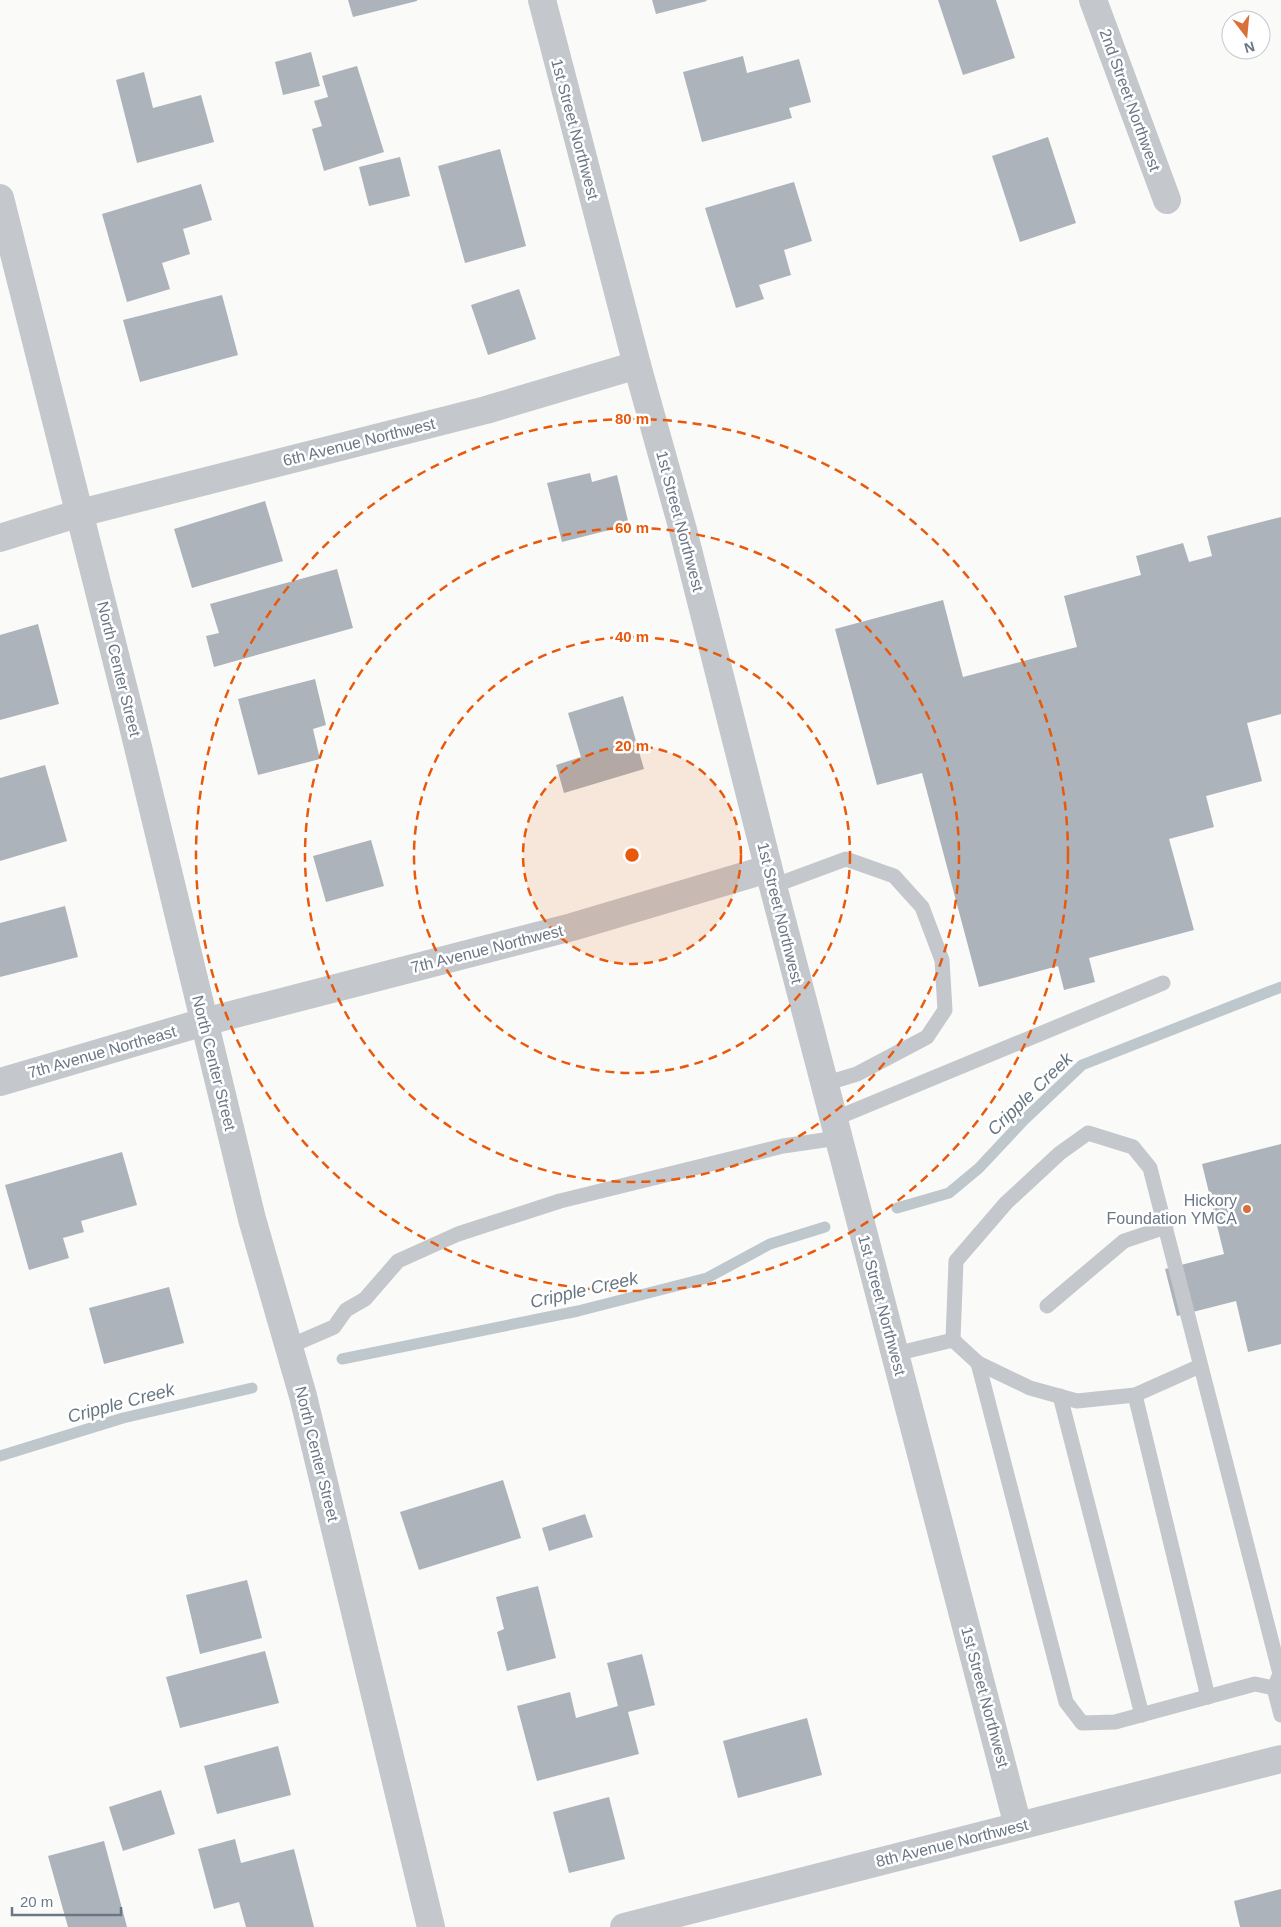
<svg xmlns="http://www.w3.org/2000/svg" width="1281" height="1927" font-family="Arial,sans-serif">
<rect width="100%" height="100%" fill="#fafaf8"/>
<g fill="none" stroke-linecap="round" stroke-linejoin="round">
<g stroke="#bec7cc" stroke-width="11">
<polyline points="897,1208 949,1193 979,1168 1024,1120 1082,1065 1281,987"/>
<polyline points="342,1359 578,1311 707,1278 770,1244 825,1227"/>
<polyline points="0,1456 123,1418 252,1388"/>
</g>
</g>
<g fill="#adb3ba">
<polygon points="348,0 417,0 417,1 353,17"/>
<polygon points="652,0 706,0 707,1 656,14"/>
<polygon points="938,0 996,0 1015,58 963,75"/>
<polygon points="311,52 320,86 283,95 275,62"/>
<polygon points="743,56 747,73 799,59 811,102 789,108 792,118 702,142 683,72"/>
<polygon points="357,66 384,152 324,171 312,129 322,126 314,101 328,97 322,76"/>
<polygon points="144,72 153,108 201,95 214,142 137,163 116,80"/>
<polygon points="1048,137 1076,223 1020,242 992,156"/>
<polygon points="500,149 526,246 465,263 438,166"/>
<polygon points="400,157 410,196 369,206 359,167"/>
<polygon points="794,182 812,241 784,250 791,275 759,285 764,299 736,308 705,208"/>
<polygon points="201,184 212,220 183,229 190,254 162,263 170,289 127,302 102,214"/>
<polygon points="519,289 536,339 488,355 471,305"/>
<polygon points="222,295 238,355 140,382 123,320"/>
<polygon points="590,473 592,482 617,475 629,525 562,542 547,483"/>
<polygon points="265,501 283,561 192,588 174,529"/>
<polygon points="1281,517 1281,714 1247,723 1262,781 1206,796 1214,827 1169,839 1194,930 1089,958 1095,982 1064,990 1058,966 979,987 922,773 877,785 835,629 943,600 963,677 1077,647 1064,596 1141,575 1136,556 1183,543 1189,562 1212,556 1207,536"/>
<polygon points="337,569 353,628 214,667 206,636 219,633 210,604"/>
<polygon points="38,624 59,704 0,720 0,635"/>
<polygon points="315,679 326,725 313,729 320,759 258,775 238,699"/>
<polygon points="623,696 644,769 564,793 556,765 581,757 568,713"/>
<polygon points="45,765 67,841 0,861 0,778"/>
<polygon points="371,840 384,886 326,902 313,856"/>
<polygon points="65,906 78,957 0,977 0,923"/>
<polygon points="1281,1144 1281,1344 1248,1352 1236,1301 1177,1316 1165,1269 1224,1254 1202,1164"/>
<polygon points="122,1152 137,1205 81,1221 84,1232 63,1238 69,1258 29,1270 5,1185"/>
<polygon points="169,1287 184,1343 104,1364 89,1308"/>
<polygon points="503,1480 521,1538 419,1570 400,1512"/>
<polygon points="585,1514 593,1537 549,1551 542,1528"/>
<polygon points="247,1580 262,1638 200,1654 186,1595"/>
<polygon points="538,1586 556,1658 507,1671 497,1632 504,1629 496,1597"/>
<polygon points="265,1651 279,1703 180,1728 166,1677"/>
<polygon points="642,1654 655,1705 628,1712 639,1754 537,1781 517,1706 570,1692 576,1718 618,1706 607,1663"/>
<polygon points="807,1718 822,1775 738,1798 723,1741"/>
<polygon points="278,1746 291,1795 217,1814 204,1766"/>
<polygon points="161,1790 175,1834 123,1851 109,1807"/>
<polygon points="609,1797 625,1859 569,1873 553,1812"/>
<polygon points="235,1839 241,1863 294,1849 314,1927 246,1927 239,1902 214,1909 198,1849"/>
<polygon points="104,1841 127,1927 68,1927 48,1856"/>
<polygon points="1281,1889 1281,1927 1240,1927 1234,1901"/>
</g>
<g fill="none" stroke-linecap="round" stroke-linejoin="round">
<g stroke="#c4c7cb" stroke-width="15">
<polyline points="773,886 846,859 894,876 922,907 942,960 945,1010 927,1037 857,1074 824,1084"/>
<polyline points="834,1119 1163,983"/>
<polyline points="1047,1306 1124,1241 1166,1227"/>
<polyline points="953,1340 956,1261 1006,1203 1060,1153 1088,1133 1133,1147 1150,1168 1280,1674 1274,1688 1281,1715"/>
<polyline points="953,1340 978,1363 1030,1388 1077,1401 1135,1395 1200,1366"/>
<polyline points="290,1346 334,1327 346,1310 365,1299 398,1261 458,1234 560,1201 783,1146 838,1138"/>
<polyline points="895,1354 953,1340"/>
<polyline points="978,1363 1066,1702 1082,1723 1115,1722 1255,1684 1274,1688"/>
<polyline points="1135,1395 1208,1697"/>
<polyline points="1060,1396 1142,1715"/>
</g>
<g stroke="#c4c7cb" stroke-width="28">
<polyline points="542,0 637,365 683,530 773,886 1018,1826"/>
<polyline points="1093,0 1167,200"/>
<polyline points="0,538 80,513 486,410 637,365"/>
<polyline points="0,1082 204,1022 572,927 768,869"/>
</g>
<g stroke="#c4c7cb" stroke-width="28">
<polyline points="0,198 132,722 252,1219 303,1396 431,1927"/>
<polyline points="624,1927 1281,1759"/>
</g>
</g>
<circle cx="632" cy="855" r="109" fill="#e8590c" fill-opacity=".12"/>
<g fill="none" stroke="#e8590c" stroke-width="2.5" stroke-dasharray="9 6">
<circle cx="632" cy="855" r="109"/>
<circle cx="632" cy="855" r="218"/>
<circle cx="632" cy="855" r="327"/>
<circle cx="632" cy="855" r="436"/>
</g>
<circle fill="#d97039" stroke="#fff" stroke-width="2" cx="1247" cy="1209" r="5"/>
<g text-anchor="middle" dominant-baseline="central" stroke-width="5" stroke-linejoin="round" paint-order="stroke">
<g font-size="16" fill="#6b7787" stroke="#fff">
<text transform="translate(1130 100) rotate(70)">2nd Street Northwest</text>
<text transform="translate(575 129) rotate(75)">1st Street Northwest</text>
<text transform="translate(359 442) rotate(-14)">6th Avenue Northwest</text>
<text transform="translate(680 521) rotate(75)">1st Street Northwest</text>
<text transform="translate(119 669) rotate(76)">North Center Street</text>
<text transform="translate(780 913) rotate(76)">1st Street Northwest</text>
<text transform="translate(487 949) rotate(-14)">7th Avenue Northwest</text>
<text transform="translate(102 1052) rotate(-16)">7th Avenue Northeast</text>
<text transform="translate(214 1063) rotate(76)">North Center Street</text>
<text transform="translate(882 1305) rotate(75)">1st Street Northwest</text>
<text transform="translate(317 1454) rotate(76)">North Center Street</text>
<text transform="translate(985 1697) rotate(75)">1st Street Northwest</text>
<text transform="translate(952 1843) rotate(-14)">8th Avenue Northwest</text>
</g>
<g font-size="16" fill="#6b7787" stroke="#fff" text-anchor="end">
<text x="1237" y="1200">Hickory<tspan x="1237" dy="18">Foundation YMCA</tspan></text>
</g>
<g font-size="18" font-style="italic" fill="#677782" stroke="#fff">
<text transform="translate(1030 1094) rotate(-44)">Cripple Creek</text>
<text transform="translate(584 1290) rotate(-13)">Cripple Creek</text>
<text transform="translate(121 1403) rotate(-15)">Cripple Creek</text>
</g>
</g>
<circle cx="632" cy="855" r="8" fill="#e8590c" stroke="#fff" stroke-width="2.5"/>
<g font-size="15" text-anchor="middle" font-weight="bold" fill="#e8590c" stroke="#fff" stroke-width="5" stroke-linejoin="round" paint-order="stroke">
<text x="632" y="424">80 m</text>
<text x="632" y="533">60 m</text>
<text x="632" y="642">40 m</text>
<text x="632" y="751">20 m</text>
</g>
<g transform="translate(1246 35) rotate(164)"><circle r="24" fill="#ffffff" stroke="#c4c9cf"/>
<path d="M0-4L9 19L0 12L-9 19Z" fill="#d97039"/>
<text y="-8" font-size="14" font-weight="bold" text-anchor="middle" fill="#6b7787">N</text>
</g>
<path d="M12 1907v8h109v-8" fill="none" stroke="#6b7787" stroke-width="2.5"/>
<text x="20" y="1907" font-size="15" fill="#6b7787" stroke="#ffffff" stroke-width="4" paint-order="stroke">20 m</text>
</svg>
